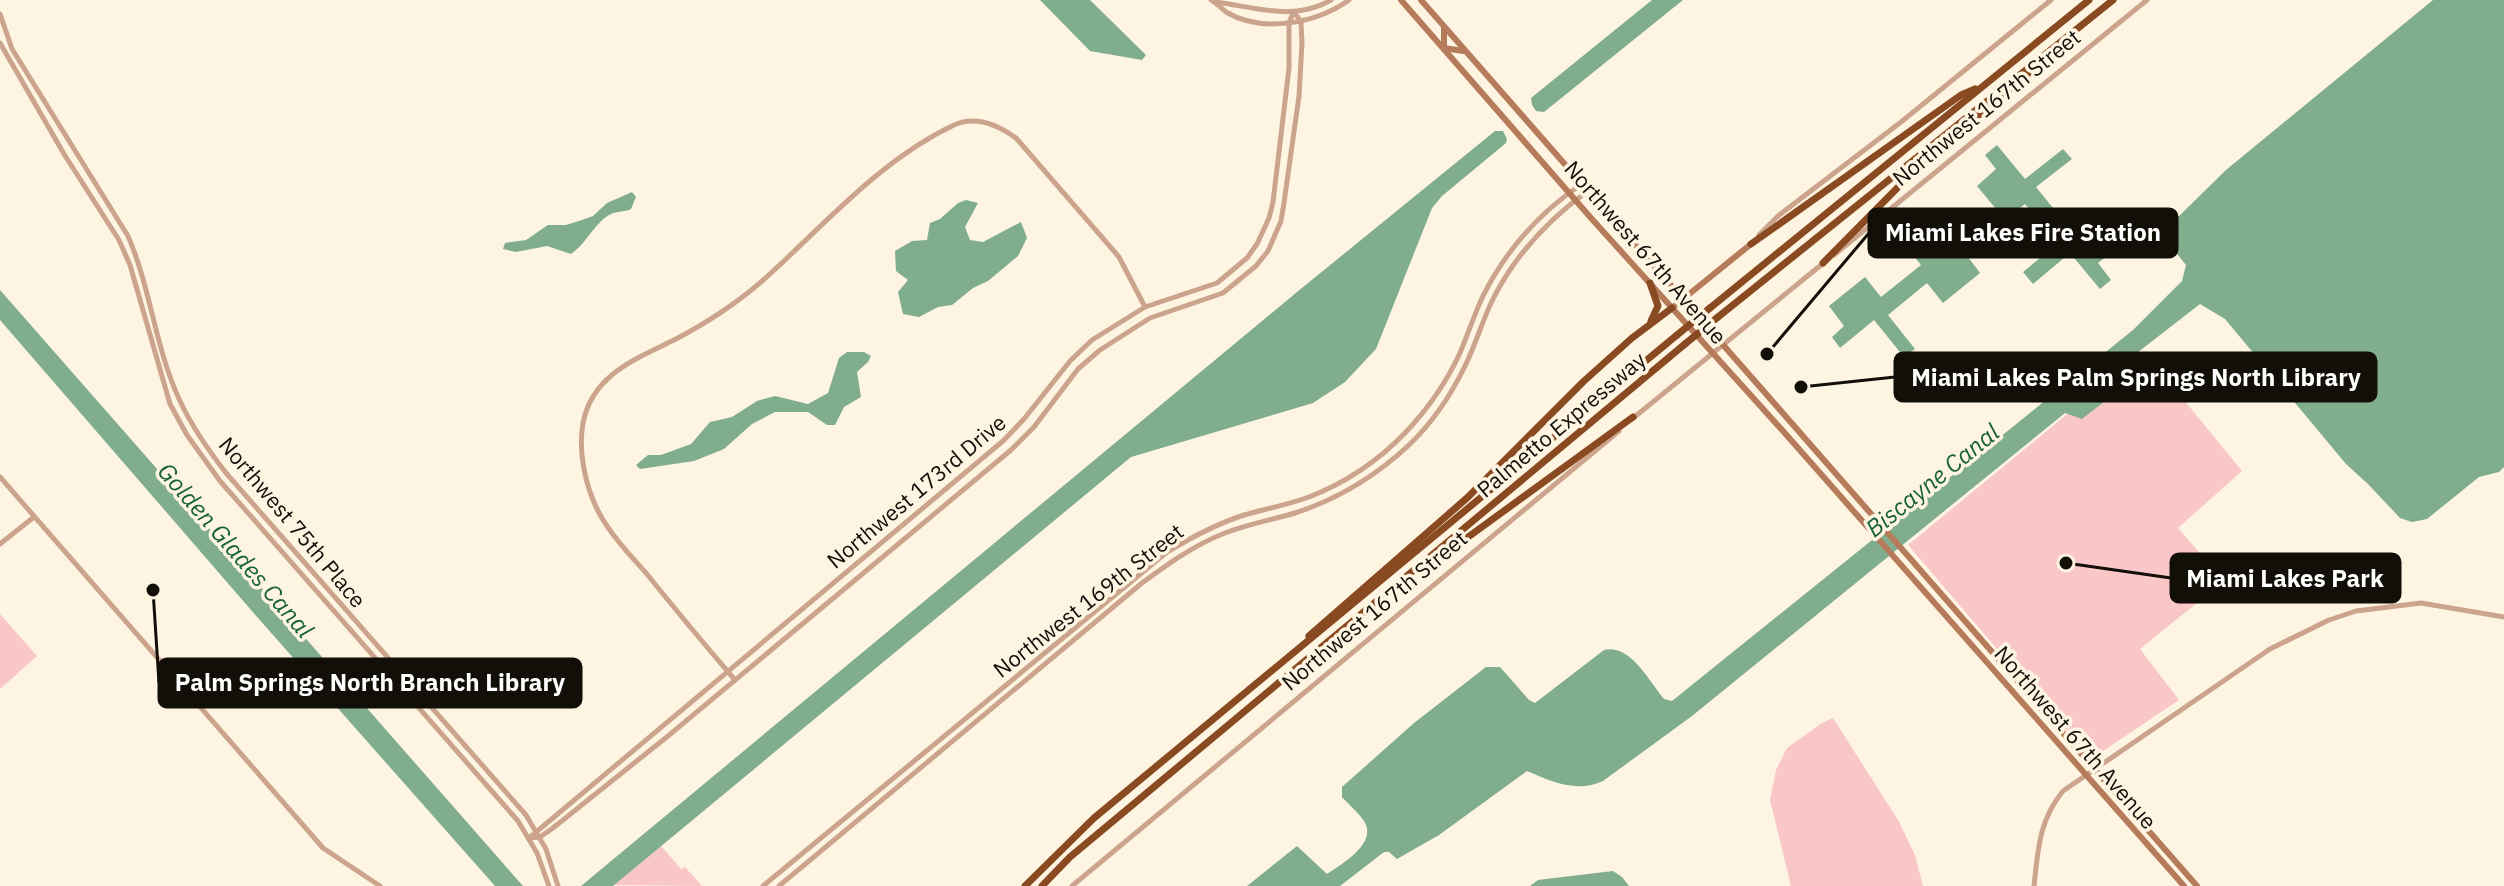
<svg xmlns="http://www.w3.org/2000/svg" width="2504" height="886" font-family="'IBM Plex Sans',sans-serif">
<rect width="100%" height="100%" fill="#fdf4e2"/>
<g fill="#fac7c9">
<polygon points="2144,351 2242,471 2178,528 2224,581 2140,649 2179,700 2097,755 2086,753 1908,545"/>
<polygon points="0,614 37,656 0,689"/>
<polygon points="1833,718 1898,820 1915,855 1923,886 1791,886 1770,800 1776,770 1787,748 1822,723"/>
<polygon points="661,846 681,869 685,867 702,886 614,885"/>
</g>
<g fill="#7fad8e">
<polygon points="1040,0 1090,0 1146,55 1142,60 1090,51"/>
<polygon points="1652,0 1683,0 1544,112 1536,111 1532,105 1531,98"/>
<path d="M2433,0H2504V467L2499,472L2479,477L2427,519L2412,522L2400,518L2368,484L2346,464L2225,319L2200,304L2124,363L2131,376L2128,383L2082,419L2065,413L1692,716L1603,781C1578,793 1552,782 1527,771L1439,835L1397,859L1389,852H1384L1340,886H1247L1297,846L1327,874C1343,863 1378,843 1364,821C1358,812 1349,805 1342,797V787L1414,723L1486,667H1500L1529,700L1535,703L1604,650C1630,643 1649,681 1664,699L1672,701L2133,330L2182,281L2186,265L2173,249L2168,236L2170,227L2177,218L2226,170Z"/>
<polygon points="1495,131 1503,131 1507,139 1506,143 1442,196 1432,208 1376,349 1345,382 1313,403 1131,457 613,886 581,886 1297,292"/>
<polygon points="1997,145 2025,179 2063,149 2072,159 2036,187 2070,229 2091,213 2118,247 2098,263 2111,280 2100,289 2070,253 2033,284 2023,272 2058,243 2025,204 2005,220 1977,186 1996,169 1985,155"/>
<path d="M632,192L636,197L631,209C625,212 617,211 611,214C594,223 587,243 571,254L547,246L516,252L503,249L505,243L526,240L548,225H566L582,220L593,216L607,203Z"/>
<polygon points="966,200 978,203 965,227 970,240 983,242 1021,222 1027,238 1018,256 988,281 973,288 952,305 938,307 919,317 903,314 898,292 908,280 896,271 895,251 912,241 927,240 930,223 940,219 958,203"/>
<polygon points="1902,221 1934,258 1969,230 1979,241 1965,253 1980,273 1943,303 1927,283 1888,315 1915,349 1904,357 1874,320 1840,348 1832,337 1844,326 1829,306 1865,277 1881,297 1921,265 1892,229"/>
<polygon points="0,290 523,886 495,886 258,618 0,320"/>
<polygon points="847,352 864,352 871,356 868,362 857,372 861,397 844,407 835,425 827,425 808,412 775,412 752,424 724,449 694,461 640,469 636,465 648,455 661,455 691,444 710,422 732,417 757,401 775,396 808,404 828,393 839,358"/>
<polygon points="1613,871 1622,877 1629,886 1530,886 1538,880"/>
</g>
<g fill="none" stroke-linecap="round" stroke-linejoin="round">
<g stroke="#cca48d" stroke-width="5">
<path d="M1211,0C1217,3 1221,8 1226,12C1263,34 1317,23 1349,0"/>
<path d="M1216,2C1255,7 1293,22 1331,0"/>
<path d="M0,14L12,49L128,236C151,289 155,348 180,401C192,427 209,451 226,473L526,815L546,849L558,886"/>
<polyline points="0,43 64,154 119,240 130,265 170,404 187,435 220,481 518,821 537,853 549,886"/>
<polyline points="1759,235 1778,216 1901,122 2051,0"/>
<polyline points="1834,255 2147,0"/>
<polyline points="1632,419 1826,261"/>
<polyline points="0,477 323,848 380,886"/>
<polyline points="0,544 34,517"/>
<path d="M735,680C705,645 675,609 646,573C629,554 610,534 598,511C585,485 578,451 583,423C592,376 633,360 672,341C707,323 742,300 771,273C829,220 882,159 954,125C976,115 998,125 1016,138L1119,257L1145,307"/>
<polyline points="529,838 540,837 553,828 668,736 1011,450 1034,427 1078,369 1100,350 1150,318 1223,293 1256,266 1268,251 1281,221 1284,203 1299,96 1302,43 1301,22 1294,12"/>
<polyline points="529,838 1003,441 1024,419 1070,361 1092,340 1145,307 1217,283 1247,258 1257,244 1269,218 1273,202 1289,68 1289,23 1293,13"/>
<path d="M763,886L1167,552C1192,537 1216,524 1244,515C1265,509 1287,505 1309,497C1345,483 1378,461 1405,433C1427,410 1446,383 1460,353C1468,334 1474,315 1483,296C1506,250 1540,212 1583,183"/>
<path d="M779,886L1142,583C1168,564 1194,545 1225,533C1248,524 1272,520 1295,513C1338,499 1376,476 1409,445C1432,423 1451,395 1465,366C1476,344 1482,321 1493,299C1515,255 1549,219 1589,190"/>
<polyline points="1072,886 1619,431"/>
<path d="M2034,886C2038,850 2039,820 2063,791L2270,649L2329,620L2356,611L2421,603L2504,617"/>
</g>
<g stroke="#b57b5a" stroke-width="6">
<polyline points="1401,0 1591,218 1783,431 2184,886"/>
<polyline points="1421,0 2197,886"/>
<polyline points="1444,27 1444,48 1463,51"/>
<polyline points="1672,308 1751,244"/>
</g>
<g stroke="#8a4a21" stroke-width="7">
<polyline points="1751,244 1961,95 1975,89"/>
<polyline points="1823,263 1921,164 2051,54"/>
<polyline points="1650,283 1658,306 1651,321"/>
<polyline points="1710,308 2089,0"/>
<polyline points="1718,317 2113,0"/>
<polyline points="1424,565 1442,556 1633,417"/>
<polyline points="1309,636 1467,498 1584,381 1632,338 1672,308"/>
<polyline points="1025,886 1094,818 1677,335"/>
<polyline points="1042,886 1070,857 1685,344"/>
</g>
<g stroke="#8a4a21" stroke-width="7">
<polyline points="1677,335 1710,308"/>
<polyline points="1685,344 1718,317"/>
</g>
</g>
<g text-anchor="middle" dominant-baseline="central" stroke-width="7" stroke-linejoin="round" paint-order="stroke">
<g font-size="22" fill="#120f09" stroke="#fdf4e2">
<text transform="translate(1986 107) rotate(-39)">Northwest 167th Street</text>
<text transform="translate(1646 252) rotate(49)">Northwest 67th Avenue</text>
<text transform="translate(1561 424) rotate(-40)">Palmetto Expressway</text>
<text transform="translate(916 491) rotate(-40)">Northwest 173rd Drive</text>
<text transform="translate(293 522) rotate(50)">Northwest 75th Place</text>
<text transform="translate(1088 600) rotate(-38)">Northwest 169th Street</text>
<text transform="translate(1374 610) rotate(-40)">Northwest 167th Street</text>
<text transform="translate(2076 737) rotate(49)">Northwest 67th Avenue</text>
</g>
<g font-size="24" font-style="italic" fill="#166138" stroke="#fdf4e2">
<text transform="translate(1932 480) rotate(-39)">Biscayne Canal</text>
<text transform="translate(236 550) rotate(49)">Golden Glades Canal</text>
</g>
</g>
<path fill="none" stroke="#120f09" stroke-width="3" d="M1767 354L1869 233M1801 387L1895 377M2066 563L2171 578M153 590L159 683"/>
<g fill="#120f09" stroke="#fdf4e2" stroke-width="3">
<circle cx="1767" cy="354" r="8"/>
<circle cx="1801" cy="387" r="8"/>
<circle cx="2066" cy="563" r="8"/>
<circle cx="153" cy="590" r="8"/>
</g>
<g fill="#120f09" stroke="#120f09" stroke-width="3">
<rect x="1869" y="209" width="308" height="48" rx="8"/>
<rect x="1895" y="353" width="481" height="48" rx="8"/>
<rect x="2171" y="554" width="229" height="48" rx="8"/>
<rect x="159" y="659" width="422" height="48" rx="8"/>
</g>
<g font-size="24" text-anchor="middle" font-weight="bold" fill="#fff">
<text x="2023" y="241">Miami Lakes Fire Station</text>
<text x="2136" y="386">Miami Lakes Palm Springs North Library</text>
<text x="2285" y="587">Miami Lakes Park</text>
<text x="370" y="691">Palm Springs North Branch Library</text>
</g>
</svg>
